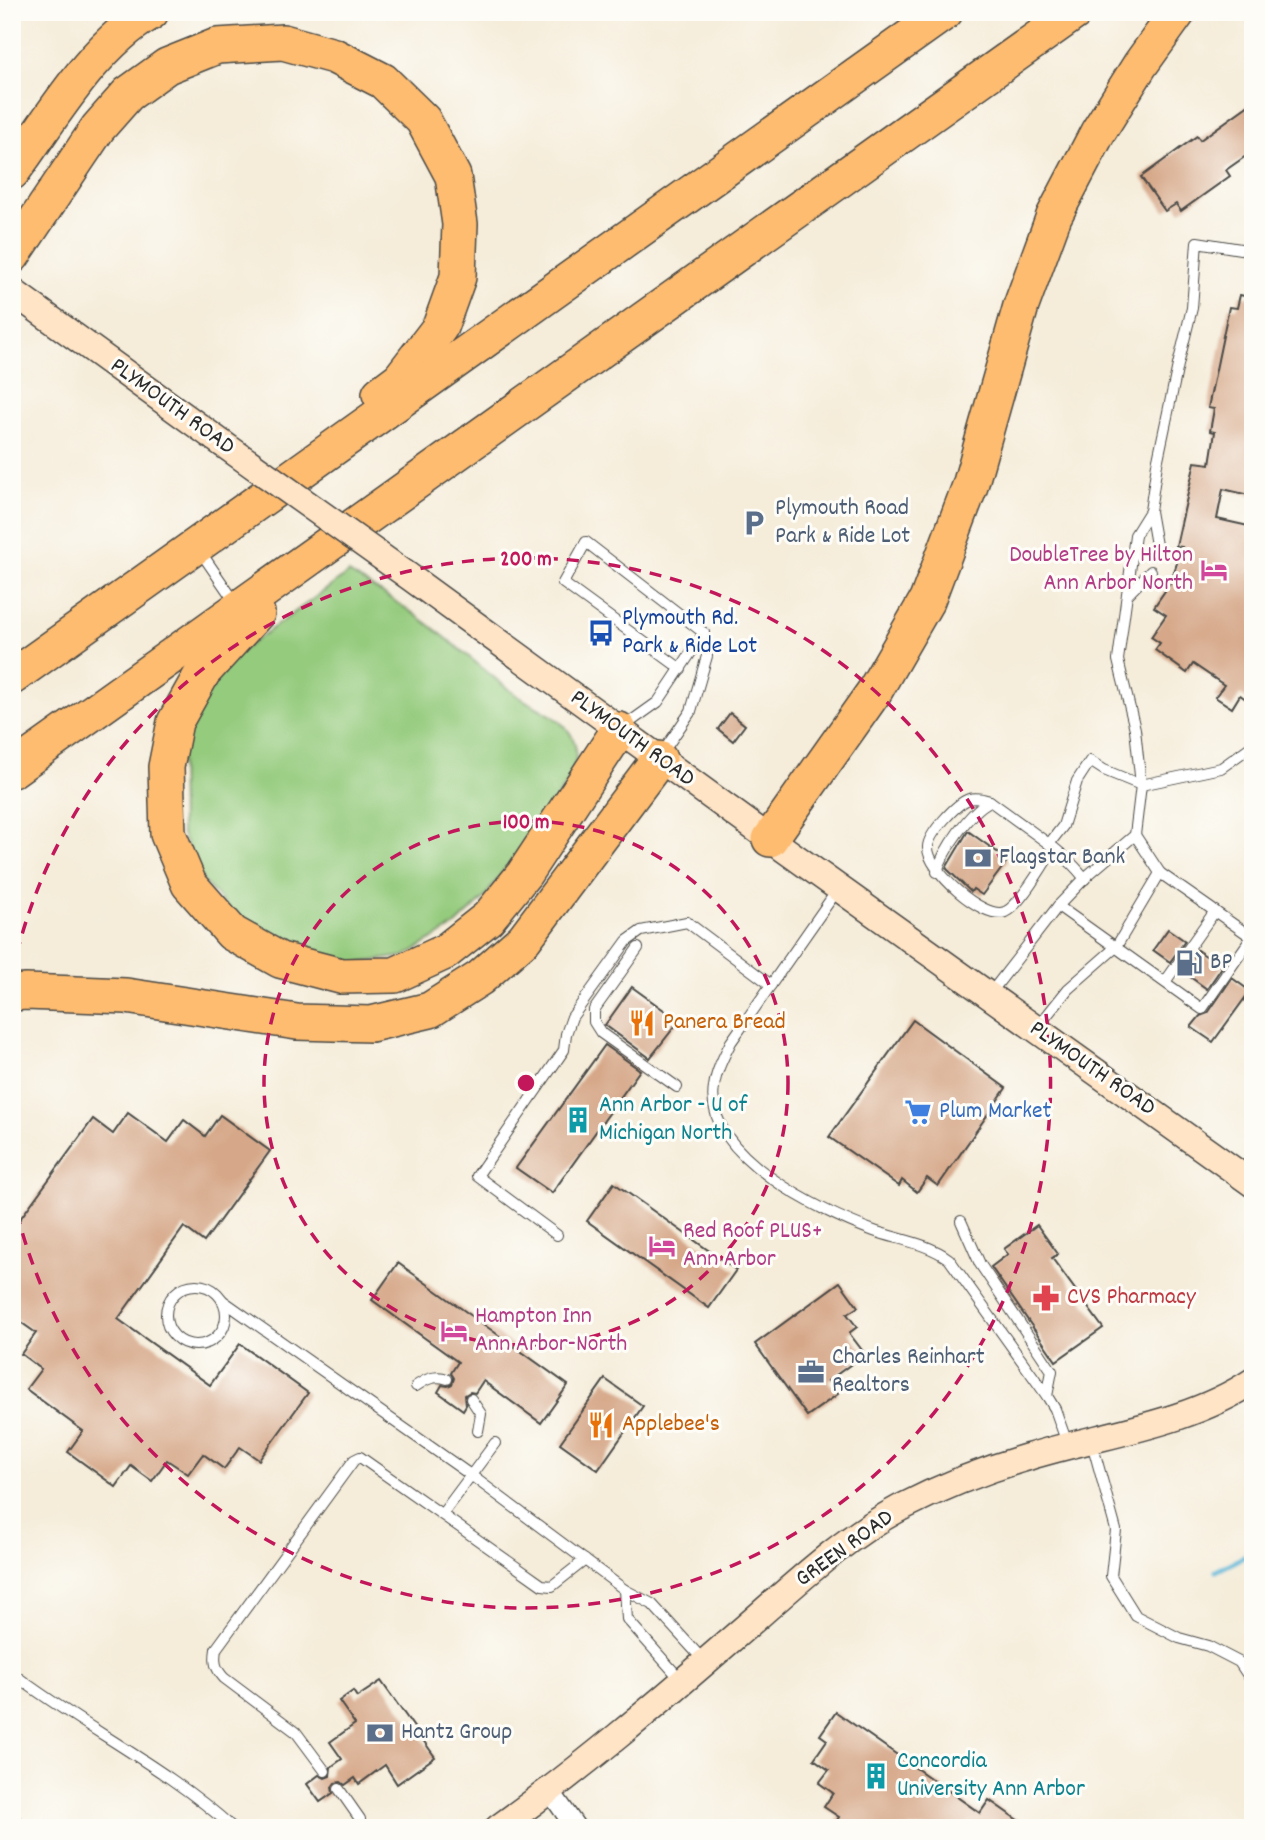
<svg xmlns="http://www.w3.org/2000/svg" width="1265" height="1840" font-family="Dekko,sans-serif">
<rect width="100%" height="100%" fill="#fdfcf7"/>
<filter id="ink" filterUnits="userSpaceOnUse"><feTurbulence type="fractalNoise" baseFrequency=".0143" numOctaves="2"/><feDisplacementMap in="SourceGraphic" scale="14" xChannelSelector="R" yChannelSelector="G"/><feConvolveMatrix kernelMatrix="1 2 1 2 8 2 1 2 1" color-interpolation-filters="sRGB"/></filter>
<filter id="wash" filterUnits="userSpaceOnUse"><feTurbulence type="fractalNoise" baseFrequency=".00686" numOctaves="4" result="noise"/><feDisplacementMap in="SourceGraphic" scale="28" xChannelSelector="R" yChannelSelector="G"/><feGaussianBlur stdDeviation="1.57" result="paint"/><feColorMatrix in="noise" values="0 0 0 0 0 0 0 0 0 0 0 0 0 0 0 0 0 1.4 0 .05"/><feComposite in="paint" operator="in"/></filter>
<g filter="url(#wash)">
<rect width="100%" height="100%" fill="#f5ecd9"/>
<path fill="#94cb7d" stroke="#607b54" stroke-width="2" d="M349,573C371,587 395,600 417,616C452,640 483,671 518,696C535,708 558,715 570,733C581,750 575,767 567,783L483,899L456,925L405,956L358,963L301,959L244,926L203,881L181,832L180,736L216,669Z"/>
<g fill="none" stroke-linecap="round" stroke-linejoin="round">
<polyline stroke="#58b5d6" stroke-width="5" points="1216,1571 1253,1552"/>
</g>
<g id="blocks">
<g fill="#d6a788">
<polygon points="1253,102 1253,151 1226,170 1230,176 1181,211 1176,204 1165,211 1141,177 1197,136 1200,140"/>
<polygon points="1240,295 1253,298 1253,496 1223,489 1217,519 1253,527 1253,704 1240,695 1232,708 1215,697 1224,685 1193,664 1187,673 1155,650 1160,643 1151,637 1166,615 1154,607 1171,582 1182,547 1176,546 1195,462 1210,464 1215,432 1210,431 1214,409 1208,408 1229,307 1237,308"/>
<polygon points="730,713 745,725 733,741 718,729"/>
<polygon points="968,831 1008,860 982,895 973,889 971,892 946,868"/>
<polygon points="1168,929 1185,941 1170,962 1153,950"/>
<polygon points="1197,950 1222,967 1207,989 1182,971"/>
<polygon points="1232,978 1250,991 1213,1042 1191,1027 1200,1016 1208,1013"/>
<polygon points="632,987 679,1021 650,1058 605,1025"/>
<polygon points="913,1020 1006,1088 938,1186 927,1178 917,1192 902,1180 899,1186 829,1137"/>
<polygon points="605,1045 640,1070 552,1193 516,1168"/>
<polygon points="128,1113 168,1142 184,1120 205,1136 220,1115 270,1151 204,1242 184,1227 118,1319 210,1385 240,1344 308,1393 259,1460 240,1447 224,1469 203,1454 188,1474 167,1460 152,1481 131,1466 116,1487 68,1452 83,1431 26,1389 41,1369 21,1354 36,1333 12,1316 12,1230 93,1119 113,1134"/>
<polygon points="614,1183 736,1270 709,1308 587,1221"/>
<polygon points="1037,1225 1058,1254 1052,1258 1103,1328 1056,1361 991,1267 1008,1254 1004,1249"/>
<polygon points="398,1263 568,1385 541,1423 483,1381 475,1393 470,1392 465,1395 466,1405 463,1410 438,1392 442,1385 448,1386 452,1384 454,1378 451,1373 458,1362 372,1300"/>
<polygon points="840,1282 858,1307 847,1314 857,1327 849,1333 865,1354 828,1381 838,1394 807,1416 755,1344"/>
<polygon points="605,1379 643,1406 598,1470 560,1443"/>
<polygon points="381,1681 435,1757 397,1784 385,1765 359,1784 355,1778 345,1785 341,1782 335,1783 332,1787 333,1793 320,1802 307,1784 319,1775 325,1778 330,1776 331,1767 342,1759 330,1742 355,1724 339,1701 353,1691 357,1697"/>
<polygon points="836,1712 980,1813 989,1800 1029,1828 832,1828 839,1817 824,1807 833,1793 819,1783 829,1770 814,1759 827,1740 820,1735"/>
</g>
</g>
</g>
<g filter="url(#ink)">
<use href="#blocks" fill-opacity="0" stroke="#494845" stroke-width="2"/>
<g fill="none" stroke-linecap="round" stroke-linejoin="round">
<g stroke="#494845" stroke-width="12">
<g id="lane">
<polyline points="1150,511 1156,545"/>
<polyline points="200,551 235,602"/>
<polyline points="1127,595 1151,571"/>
<polyline points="623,727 658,702 704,633"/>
<polyline points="661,755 691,711 707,656 704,633 586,542 563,583 681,669"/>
<polyline points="1049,844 1063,826 1077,781 1090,761 1104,770 1141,785 1221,768 1253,745"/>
<path d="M1054,848C1044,863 1020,906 1005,912C983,920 927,870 928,847C928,834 957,803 969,799C976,797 983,799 990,801L1049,844C1063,855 1075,865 1085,879"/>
<path d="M937,872C943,850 970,811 990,801"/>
<polyline points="1160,873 1253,938"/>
<path d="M838,889L731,1042C724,1056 716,1071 714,1087C703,1155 822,1212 874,1231C900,1240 927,1243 949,1259L1047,1396L1055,1409L1067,1443"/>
<polyline points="1058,906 1202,1009 1252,937"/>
<polyline points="638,948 594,1010 594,1022 601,1033 677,1087"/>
<polyline points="1165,982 1215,911"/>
<polyline points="989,995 1058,906 1088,875 1135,835 1141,785 1135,729 1118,660 1135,535 1150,511 1157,464 1178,365 1192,308 1197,242 1253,251"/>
<polyline points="1036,1029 1068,989 1116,947 1160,873 1135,835"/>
<polyline points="961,1221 980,1264 1052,1371 1047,1396"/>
<polyline points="557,1235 477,1176 564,1050 566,1034 572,1017 627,941 641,931 687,922 771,985"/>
<circle cx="196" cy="1315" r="30"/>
<polyline points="222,1300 472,1476 625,1590 652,1604 705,1662"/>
<path d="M416,1386C425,1380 435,1374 447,1379"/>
<polyline points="471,1399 481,1414 478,1431"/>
<polyline points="1092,1443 1116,1530 1111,1576 1136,1616 1179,1638 1208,1646 1239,1662 1253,1683"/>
<polyline points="442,1514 495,1443"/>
<polyline points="625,1590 627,1619 682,1681"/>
<path d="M12,1673C84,1728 166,1767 233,1828"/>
<path d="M325,1771L296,1732L224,1678C215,1668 214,1662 216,1649L354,1460L360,1457L542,1585L552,1586L585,1560"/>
<polyline points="339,1789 360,1819 360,1828"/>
<polyline points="12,1815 21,1828"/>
</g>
</g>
<g stroke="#494845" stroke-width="22">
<polyline id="street" points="550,1791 576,1828"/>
</g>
<g stroke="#494845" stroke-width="29">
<g id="secondary">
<polyline points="12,291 223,444"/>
<polyline points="407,575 770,839 1253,1184"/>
<path d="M498,1828C581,1769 657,1704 733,1638C786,1593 838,1541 900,1508C941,1487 984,1470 1028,1457C1102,1434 1187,1425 1253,1381"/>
</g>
</g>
<g stroke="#494845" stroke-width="38">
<g id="highway">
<path d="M12,172C51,119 93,45 151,12"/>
<polyline points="12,256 98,128 128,94 167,66 217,46 283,42 334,56 383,81 423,120 453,176 460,224 458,277 440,327 400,379 380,394"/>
<polyline points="257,613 203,672 175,722 166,767 168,834 189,884 232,933 280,960 341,976 395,975 445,952 488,918 524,874 619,730"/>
<polyline points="12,677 945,12"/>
<polyline points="12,770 1075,12"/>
<polyline points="770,839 874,692 927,600 970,486 1021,306 1054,216 1098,132 1140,65 1178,12"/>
<polyline points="12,993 26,992 126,996 297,1022 371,1024 430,1010 480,978 524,939 659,759"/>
</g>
</g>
<use href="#lane" stroke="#fff" stroke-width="10"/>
<use href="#street" stroke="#fff" stroke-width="19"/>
<use href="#secondary" stroke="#ffe4c6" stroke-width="26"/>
<use href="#highway" stroke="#febc70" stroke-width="35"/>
<g stroke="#494845" stroke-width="29" stroke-linecap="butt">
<polyline id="secondary-bridge" points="223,444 407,575"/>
</g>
<use href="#secondary-bridge" stroke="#ffe4c6" stroke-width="26"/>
</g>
</g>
<g fill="none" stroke="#c2185b" stroke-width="3.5" stroke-dasharray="12 9">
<circle cx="526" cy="1083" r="262"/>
<path d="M12 974A525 525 0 1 1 12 1192"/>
</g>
<defs>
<g id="parking-bare" transform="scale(2.1)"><path d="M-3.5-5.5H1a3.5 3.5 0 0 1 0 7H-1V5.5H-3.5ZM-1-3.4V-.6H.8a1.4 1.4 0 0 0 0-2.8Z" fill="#5c6f8a" stroke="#fdfcf7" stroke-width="2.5" paint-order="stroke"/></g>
<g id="hotel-bare" transform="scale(2.1)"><path d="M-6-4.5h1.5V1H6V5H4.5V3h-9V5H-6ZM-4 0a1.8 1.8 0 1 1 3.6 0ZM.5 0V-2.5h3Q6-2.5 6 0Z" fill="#d1479c" stroke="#fdfcf7" stroke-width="2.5" paint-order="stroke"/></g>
<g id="bus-bare" transform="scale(2.1)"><path d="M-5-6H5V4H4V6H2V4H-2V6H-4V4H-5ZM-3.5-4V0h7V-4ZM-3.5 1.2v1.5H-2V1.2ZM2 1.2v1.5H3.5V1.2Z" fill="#1a4fb4" stroke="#fdfcf7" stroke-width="2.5" paint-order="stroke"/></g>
<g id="bank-bare" transform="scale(2.1)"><path d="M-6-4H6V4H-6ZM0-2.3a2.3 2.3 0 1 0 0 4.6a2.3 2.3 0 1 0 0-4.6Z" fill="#5c6f8a" stroke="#fdfcf7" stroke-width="2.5" paint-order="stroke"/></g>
<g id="fuel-bare" transform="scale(2.1)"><path d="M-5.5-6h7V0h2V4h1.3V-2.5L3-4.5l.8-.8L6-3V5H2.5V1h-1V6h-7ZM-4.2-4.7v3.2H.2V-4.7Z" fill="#5c6f8a" stroke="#fdfcf7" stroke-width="2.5" paint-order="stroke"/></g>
<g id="restaurant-bare" transform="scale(2.1)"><path d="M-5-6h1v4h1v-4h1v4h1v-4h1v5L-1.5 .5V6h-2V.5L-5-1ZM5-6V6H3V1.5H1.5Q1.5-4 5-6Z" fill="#e8710a" stroke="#fdfcf7" stroke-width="2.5" paint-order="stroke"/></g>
<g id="supermarket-bare" transform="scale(2.1)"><path d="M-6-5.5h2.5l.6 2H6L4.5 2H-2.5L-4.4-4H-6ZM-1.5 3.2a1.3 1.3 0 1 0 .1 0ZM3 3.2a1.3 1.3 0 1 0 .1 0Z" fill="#3f7fe0" stroke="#fdfcf7" stroke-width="2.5" paint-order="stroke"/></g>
<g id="building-bare" transform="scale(2.1)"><path d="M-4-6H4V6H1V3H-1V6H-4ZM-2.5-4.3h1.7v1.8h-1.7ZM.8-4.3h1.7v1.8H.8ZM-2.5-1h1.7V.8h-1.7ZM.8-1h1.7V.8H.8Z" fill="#0f9aa8" stroke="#fdfcf7" stroke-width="2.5" paint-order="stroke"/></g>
<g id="pharmacy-bare" transform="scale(2.1)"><path d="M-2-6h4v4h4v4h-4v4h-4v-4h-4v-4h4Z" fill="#e0444e" stroke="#fdfcf7" stroke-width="2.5" paint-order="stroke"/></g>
<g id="office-bare" transform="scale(2.1)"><path d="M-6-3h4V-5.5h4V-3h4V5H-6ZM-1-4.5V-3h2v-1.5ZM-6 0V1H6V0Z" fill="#5c6f8a" stroke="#fdfcf7" stroke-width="2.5" paint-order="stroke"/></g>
</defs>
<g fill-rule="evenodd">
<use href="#parking-bare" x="754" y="523"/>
<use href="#hotel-bare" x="1214" y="570"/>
<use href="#bus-bare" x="601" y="633"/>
<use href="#bank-bare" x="978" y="858"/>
<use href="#fuel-bare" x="1189" y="963"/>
<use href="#restaurant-bare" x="642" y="1023"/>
<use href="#supermarket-bare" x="918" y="1112"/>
<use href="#building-bare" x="578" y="1120"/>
<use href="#hotel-bare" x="662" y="1246"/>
<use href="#pharmacy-bare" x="1046" y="1298"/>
<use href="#hotel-bare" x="454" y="1331"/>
<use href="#office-bare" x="811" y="1372"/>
<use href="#restaurant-bare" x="601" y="1425"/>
<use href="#bank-bare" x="380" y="1733"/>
<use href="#building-bare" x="876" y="1776"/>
</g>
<g text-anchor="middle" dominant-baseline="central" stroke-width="6" stroke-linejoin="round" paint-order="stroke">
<g font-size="24" fill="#2b2b2b" stroke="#fdfcf7">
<text transform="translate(172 407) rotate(36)">PLYMOUTH ROAD</text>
<text transform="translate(632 739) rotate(36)">PLYMOUTH ROAD</text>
<text transform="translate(1092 1069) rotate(35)">PLYMOUTH ROAD</text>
<text transform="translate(845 1549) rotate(-36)">GREEN ROAD</text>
</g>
<g font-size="24" fill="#4e5e75" stroke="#fdfcf7" text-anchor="start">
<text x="775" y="509">Plymouth Road<tspan x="775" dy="28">Park &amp; Ride Lot</tspan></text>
<text x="999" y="858">Flagstar Bank</text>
<text x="1210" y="963">BP</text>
<text x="832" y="1358">Charles Reinhart<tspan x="832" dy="28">Realtors</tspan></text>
<text x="401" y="1733">Hantz Group</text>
</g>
<g font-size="24" fill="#b23c85" stroke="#fdfcf7" text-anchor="start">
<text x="1193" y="556" text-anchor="end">DoubleTree by Hilton<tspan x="1193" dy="28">Ann Arbor North</tspan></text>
<text x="683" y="1232">Red Roof PLUS+<tspan x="683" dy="28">Ann Arbor</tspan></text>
<text x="475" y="1317">Hampton Inn<tspan x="475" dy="28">Ann Arbor-North</tspan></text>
</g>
<g font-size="24" fill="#164399" stroke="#fdfcf7" text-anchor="start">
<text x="622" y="619">Plymouth Rd.<tspan x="622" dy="28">Park &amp; Ride Lot</tspan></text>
</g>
<g font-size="24" fill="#c56008" stroke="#fdfcf7" text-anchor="start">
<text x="663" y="1023">Panera Bread</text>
<text x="622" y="1425">Applebee's</text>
</g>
<g font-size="24" fill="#0d838f" stroke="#fdfcf7" text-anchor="start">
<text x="599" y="1106">Ann Arbor - U of<tspan x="599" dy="28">Michigan North</tspan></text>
<text x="897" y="1762">Concordia<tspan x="897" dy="28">University Ann Arbor</tspan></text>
</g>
<g font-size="24" fill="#366cbe" stroke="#fdfcf7" text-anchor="start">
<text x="939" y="1112">Plum Market</text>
</g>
<g font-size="24" fill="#be3a42" stroke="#fdfcf7" text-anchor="start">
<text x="1067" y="1298">CVS Pharmacy</text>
</g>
</g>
<circle cx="526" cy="1083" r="10" fill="#c2185b" stroke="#fdfcf7" stroke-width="3.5"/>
<g font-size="21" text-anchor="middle" font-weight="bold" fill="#c2185b" stroke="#fdfcf7" stroke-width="6" stroke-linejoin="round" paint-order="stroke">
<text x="526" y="565">200 m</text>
<text x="526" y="828">100 m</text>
</g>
<rect width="1265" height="1840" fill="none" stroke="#fdfcf7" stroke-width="42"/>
</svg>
